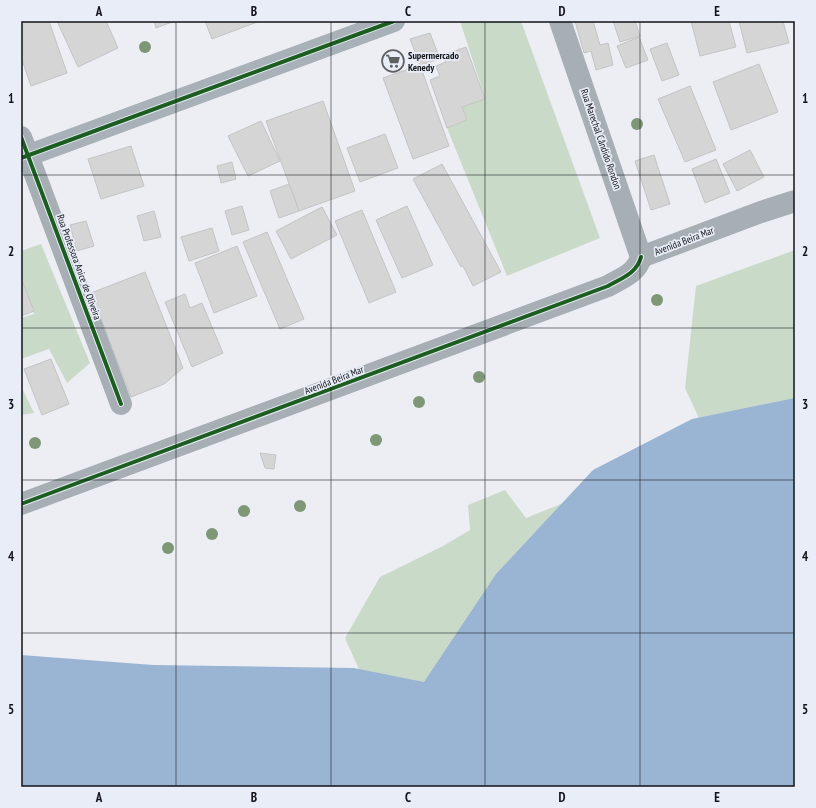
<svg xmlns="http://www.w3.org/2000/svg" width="816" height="808" font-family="'PT Sans Narrow',sans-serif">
<rect width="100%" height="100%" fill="#eceef4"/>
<g fill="#cadac9">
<polygon points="460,21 521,21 600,238 507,276 447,128 467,120 462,107 485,98"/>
<polygon points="41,244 90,363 67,383 49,349 21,359 21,318 34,314 21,277 21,251"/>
<polygon points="795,250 795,468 721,466 685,388 696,286"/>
<polygon points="21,386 34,413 21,415"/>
<polygon points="613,483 465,739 370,694 345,638 380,577 443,546 470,530 468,505 505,490 526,518"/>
</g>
<polygon fill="#99b5d3" points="795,398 795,787 21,787 21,655 153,665 354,668 424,682 496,574 593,470 692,419"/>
<g fill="#d5d5d6" stroke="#c4c4c5">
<polygon points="21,21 49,21 67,73 31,86 21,57"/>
<polygon points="57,21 106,21 118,48 78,67"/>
<polygon points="154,21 175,21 156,28"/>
<polygon points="205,21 260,21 212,39"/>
<polygon points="575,21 593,21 600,45 608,43 613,65 596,70 591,51 584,53"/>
<polygon points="613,21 635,21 640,36 620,42"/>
<polygon points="691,21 729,21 736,47 700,56"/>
<polygon points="739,21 783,21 789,43 747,53"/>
<polygon points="430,33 440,59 420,65 410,39"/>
<polygon points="639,37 648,60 626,68 617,46"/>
<polygon points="667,43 679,75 662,81 650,49"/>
<polygon points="466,47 485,99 462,107 467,120 447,128 430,80 440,76 436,66 446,62 443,55"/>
<polygon points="759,64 778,112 731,130 713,82"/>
<polygon points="420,65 449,146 413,159 383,78"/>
<polygon points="690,86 716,150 685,162 658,99"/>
<polygon points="323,101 355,191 299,211 266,121"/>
<polygon points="261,121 280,161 248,176 228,136"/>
<polygon points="385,134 398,168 360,182 347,148"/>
<polygon points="131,146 144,186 101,199 88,159"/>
<polygon points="750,150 764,177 737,191 723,164"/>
<polygon points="654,155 670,204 651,210 635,161"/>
<polygon points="716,159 730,193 705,203 692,169"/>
<polygon points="232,162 236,179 221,183 217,166"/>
<polygon points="442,164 501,272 473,286 463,266 461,267 413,179"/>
<polygon points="289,184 299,211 279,218 270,191"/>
<polygon points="242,206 249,230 232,235 225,211"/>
<polygon points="407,206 433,265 402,278 376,220"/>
<polygon points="322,207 337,235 291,259 276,231"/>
<polygon points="362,210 396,292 369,303 335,221"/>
<polygon points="154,211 161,237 144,241 137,216"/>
<polygon points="86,221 94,246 77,251 70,225"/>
<polygon points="212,228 219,251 189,261 181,237"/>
<polygon points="267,232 304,319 280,329 243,242"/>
<polygon points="237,246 257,296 214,313 195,263"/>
<polygon points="145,272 183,368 164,384 131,397 91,293"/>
<polygon points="21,278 34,311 21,316"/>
<polygon points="185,294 190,308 202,303 223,353 192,367 165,302"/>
<polygon points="51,359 69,404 42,415 24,369"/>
<polygon points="260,453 276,455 274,469 265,468"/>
</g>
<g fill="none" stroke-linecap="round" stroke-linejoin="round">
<g stroke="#a7afb4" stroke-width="22">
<polyline points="560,21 641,257"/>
<polyline points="21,137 121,404"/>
<polyline points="641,257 761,212 795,201"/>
<path d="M21,504L608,286C622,278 637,273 641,257"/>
</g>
<polyline stroke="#a9b1b8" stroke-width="22" points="21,158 394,21"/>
<g stroke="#e9edf8" stroke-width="6">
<g id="cycleway">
<polyline points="21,137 121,404"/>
<polyline points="21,158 394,21"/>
<path d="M21,504L608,286C622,278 637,273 641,257"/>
</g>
</g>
<use href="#cycleway" stroke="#1b5e20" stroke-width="4"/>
</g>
<g fill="#7d9777">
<circle cx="145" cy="47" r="6"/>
<circle cx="637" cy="124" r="6"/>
<circle cx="657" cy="300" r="6"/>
<circle cx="479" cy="377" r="6"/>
<circle cx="419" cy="402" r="6"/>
<circle cx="376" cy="440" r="6"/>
<circle cx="35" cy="443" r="6"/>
<circle cx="300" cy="506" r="6"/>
<circle cx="244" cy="511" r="6"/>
<circle cx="212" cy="534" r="6"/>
<circle cx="168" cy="548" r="6"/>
</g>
<path fill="none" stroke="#111316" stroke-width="1" stroke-opacity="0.55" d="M176,21V787M331,21V787M485,21V787M640,21V787M21,175H795M21,328H795M21,480H795M21,633H795"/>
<defs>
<g id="supermarket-ring" transform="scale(1.15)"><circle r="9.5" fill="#e9edf8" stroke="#5e6064" stroke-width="1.5"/><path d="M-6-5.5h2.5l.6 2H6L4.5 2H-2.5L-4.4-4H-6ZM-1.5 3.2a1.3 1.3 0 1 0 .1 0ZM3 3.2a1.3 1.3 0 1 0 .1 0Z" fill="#5e6064"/></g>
</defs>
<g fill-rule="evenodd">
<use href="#supermarket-ring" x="393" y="61"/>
</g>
<g text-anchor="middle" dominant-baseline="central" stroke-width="3.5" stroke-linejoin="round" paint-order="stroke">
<g font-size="10" font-weight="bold" fill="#111316" stroke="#e9edf8" text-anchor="start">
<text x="408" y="55">Supermercado<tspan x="408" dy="12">Kenedy</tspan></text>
</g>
<g font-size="10" fill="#111316" stroke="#e9edf8">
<text transform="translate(601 139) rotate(71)">Rua Marechal Cândido Rondon</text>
<text transform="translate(684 241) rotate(-21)">Avenida Beira Mar</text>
<text transform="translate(79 267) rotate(70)">Rua Professora Anice de Oliveira</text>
<text transform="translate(334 380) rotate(-21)">Avenida Beira Mar</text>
</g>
</g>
<rect width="816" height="808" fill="none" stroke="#e9edf8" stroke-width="44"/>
<rect x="22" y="22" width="772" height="764" fill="none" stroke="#111316" stroke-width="1.5"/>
<g font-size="13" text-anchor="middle" font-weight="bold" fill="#111316">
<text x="99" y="16">A</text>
<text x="254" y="16">B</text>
<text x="408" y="16">C</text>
<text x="562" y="16">D</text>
<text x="717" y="16">E</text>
<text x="11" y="103">1</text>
<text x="805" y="103">1</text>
<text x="11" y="256">2</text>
<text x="805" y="256">2</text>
<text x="11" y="409">3</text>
<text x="805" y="409">3</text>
<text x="11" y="561">4</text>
<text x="805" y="561">4</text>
<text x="11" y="714">5</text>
<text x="805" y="714">5</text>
<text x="99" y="802">A</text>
<text x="254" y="802">B</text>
<text x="408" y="802">C</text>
<text x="562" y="802">D</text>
<text x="717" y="802">E</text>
</g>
</svg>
